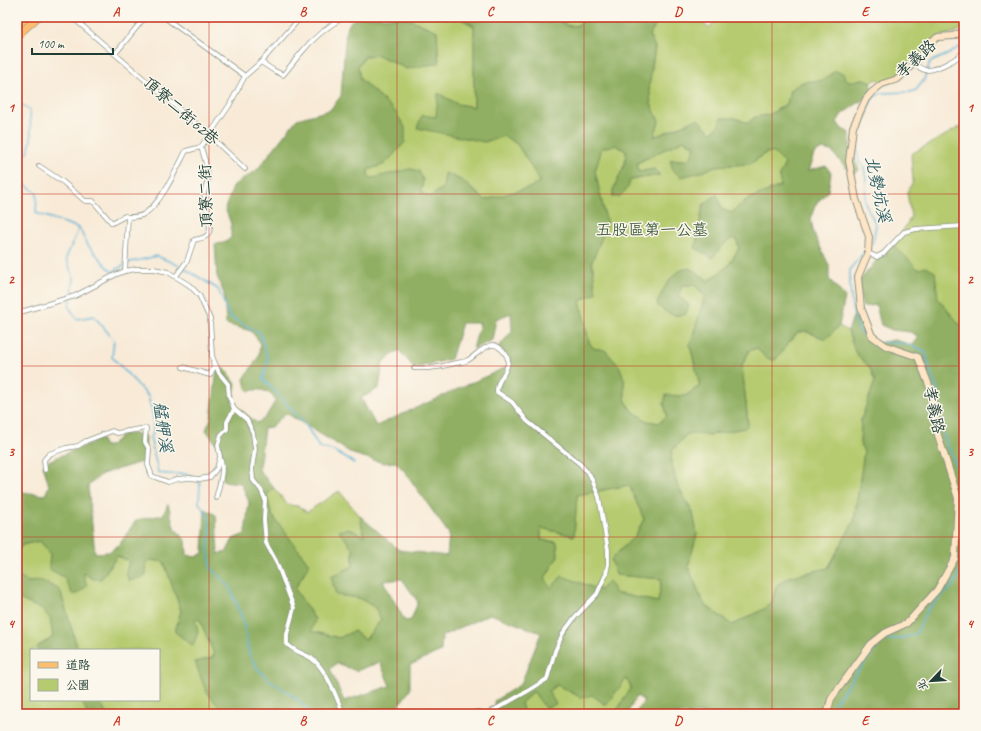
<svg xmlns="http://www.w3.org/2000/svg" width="981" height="731" font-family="Caveat,'LXGW WenKai TC',sans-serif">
<rect width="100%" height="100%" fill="#fbf7ec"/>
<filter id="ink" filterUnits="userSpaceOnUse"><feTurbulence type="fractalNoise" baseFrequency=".025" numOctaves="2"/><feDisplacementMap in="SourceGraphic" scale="8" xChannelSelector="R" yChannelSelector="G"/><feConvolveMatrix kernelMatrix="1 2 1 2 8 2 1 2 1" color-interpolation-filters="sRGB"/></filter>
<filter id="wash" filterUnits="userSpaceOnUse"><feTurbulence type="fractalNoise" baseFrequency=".012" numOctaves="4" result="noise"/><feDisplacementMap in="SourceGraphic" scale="16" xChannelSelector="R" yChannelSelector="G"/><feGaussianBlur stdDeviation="0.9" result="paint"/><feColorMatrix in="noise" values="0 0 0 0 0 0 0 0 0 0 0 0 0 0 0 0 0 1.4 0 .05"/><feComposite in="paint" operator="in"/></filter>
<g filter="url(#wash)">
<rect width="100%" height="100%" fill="#f8ead7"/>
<g fill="#b6cb70" stroke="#6a8452">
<polygon points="404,17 458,17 474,26 474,107 457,104 438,94 484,142 504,136 517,144 540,181 532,187 485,200 461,180 445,173 443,188 430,197 421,192 423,180 418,171 410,169 372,179 368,176 368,170 385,164 394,110 360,79 358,66 365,56 378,55 407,69 437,31"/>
<path d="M554,17H589C572,29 571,29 554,17Z"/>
<polygon points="663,17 705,17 700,21 709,28 719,17 964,17 964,28 956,32 941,36 898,78 882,83 877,79 872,82 863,79 848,82 835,71 825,80 802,83 790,90 787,103 769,115 755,117 748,123 735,118 711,132 698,119 654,137 659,121 651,104 649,86 655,47 649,35 659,20"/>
<polygon points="960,127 964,128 964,172 962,177 964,179 964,332 961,326 938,299 935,272 918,269 894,245 911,217 907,192 913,182 911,154"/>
<polygon points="684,140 695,146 692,155 688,160 671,160 705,171 714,166 750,164 766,153 773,152 785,164 779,176 781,186 746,200 731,213 722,209 727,241 736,238 739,248 728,266 709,281 691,269 684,269 678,297 682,285 695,285 705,296 690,345 700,386 685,396 664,403 667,416 659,423 647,421 630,409 625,399 624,379 605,351 593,348 589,342 580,301 596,293 592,261 607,225 595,171 602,148 615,145 626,151 625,164 613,190 613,197 630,180 659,175 654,169 638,172 637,163"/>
<polygon points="839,326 848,331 855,352 870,368 875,381 861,420 860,443 864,452 854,521 828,568 788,577 777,585 772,602 764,609 732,625 704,604 688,567 697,534 693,513 677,485 671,461 672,451 687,434 710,435 748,424 742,365 749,351 757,348 766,358 775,360 797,333 804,331 826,339"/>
<polygon points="629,485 644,519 635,536 611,559 617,575 662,579 658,602 600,590 551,589 545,578 558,556 557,542 541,540 541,528 574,536 577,495"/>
<polygon points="274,488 288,505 298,506 307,512 339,491 360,516 364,536 353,549 353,567 337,595 359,598 376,608 381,620 365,640 354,631 339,638 311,631 315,619 295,589 309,564 272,515 266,496"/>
<polygon points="40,541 50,553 49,569 64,577 83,572 101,579 117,556 129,561 126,573 151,560 164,562 181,611 175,632 195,618 200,620 214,654 212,658 195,662 225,714 106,714 99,700 159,700 159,650 78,650 60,590 42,581 28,582 17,575 17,553 22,545"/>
<polygon points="17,598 41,609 50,618 53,637 37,647 39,650 31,650 31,700 82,700 87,714 17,714"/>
<polygon points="626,678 632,687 615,714 524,714 521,703 534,691 555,704 548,691 557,685 582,698"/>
</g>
<g fill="#90af62" stroke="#58764b" fill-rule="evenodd">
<path d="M360,17H404L437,31L439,63L407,69L378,55L365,56L358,66L360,79L394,110L405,127V142L385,164L368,170V176L372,178L410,169L419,171L423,180L421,192L430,197L443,188L445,173L461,180L485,200L532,187L540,181L517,144L504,136L484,142L417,128L422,115L436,117L438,93L457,104L474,107V26L458,17H554L567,26H577L589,17H663L659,20L649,35L655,47L649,86L651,104L659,121L654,137L698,119L711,132L718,127L721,118H735L748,123L755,117L769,115L787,104L790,90L802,82L824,80L835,71L843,73L848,82L863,79L872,82L870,95L842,114L837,122L842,129L850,133V148L859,170L852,174L831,151L822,149L814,154L808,171L826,166L831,173L828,191L815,205L811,219L814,234L829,265V279L845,297L839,326L826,339L805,331L797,333L775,360L766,358L757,348L749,351L742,365L748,424L745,428L710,435L687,434L672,451L671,461L677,485L693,513L697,534L688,567L704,604L732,625L764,609L772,602L777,585L788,577L828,568L854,521L864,452L860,443L861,420L875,381L870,368L855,352L848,331L854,314L874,344L894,340L913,345L919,337L910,332L892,330L881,325L876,305L863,307L857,284L886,249L894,245L918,269L926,267L935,272L938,299L961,326L964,332V714H635L644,701L637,696L627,714H615L631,687L626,679L606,705L592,695L582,698L557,685L548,691L556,704L545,708L533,691L521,703L524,714H498L494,701L521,684L541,633L490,614L442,636L441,651L410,665V690L392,714H225L206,691L195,662L212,658L214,654L200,620L195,619L198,632L193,646L175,632L181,611L164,562L150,560L147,562L146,576L129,581L126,573L129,561L117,556L101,579H93L83,572L87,586L77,594H72L64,577L49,569L50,553L40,541L22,545L17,553V490L22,492L45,495L49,486L43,465L46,462L101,439L105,446H110L123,434H142L146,437L145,461L102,474L88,486L95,553L109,552L120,544L136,520L163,515L168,504L174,527L186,541L187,555L196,557L203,553L205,509L216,515L218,554L227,551L233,539L245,534L249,502L241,483L223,481L221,450L206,430L211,418L217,369H225L236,384L232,403L257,423L265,418L276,400C268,390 260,388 249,391L246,388L244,379L259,356L260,342L251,331L226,324L224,294L217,276L215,244L224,243L231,238V224L225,208L234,185L257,170L297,119L330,110L341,96L346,30L351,21ZM684,140L695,146L692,155L688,160H670L673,170L681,177L705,171L715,166L750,164L766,153L773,152L785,164L779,176L781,186L746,200L731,213L722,209L717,194L703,205L695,248L712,258L727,241L736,238L739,248L728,266L709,281C704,278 697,271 691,269C676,264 660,293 657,304C664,313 675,318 686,314L689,305L679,297L682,285H695L705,296L690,345L700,386L685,396L666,395L664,403L667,416L659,423L647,421L630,409L625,399L624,379L620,367L605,350L593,348L589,342L580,301L596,293L592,261L607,225L595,171L602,148L615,145L626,151L625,164L613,190V197H619L628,188L630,180L660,175L654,169L638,172L637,163ZM511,313L512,331L497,349L511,365L376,426L361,398L379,388L383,362L399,350L414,368L451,359L462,323H480L473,349L492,340L496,319ZM286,413L353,454L384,463L396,462L405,472L449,534L447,556L399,550L360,516L364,536L348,528L339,531L353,549V566L331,577L336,595L359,598L376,608L381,620L365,640L354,631L339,638L311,631L315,620L295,589L309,564L272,515L266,496L274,488L259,470L264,428L271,427ZM629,485L644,519L635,536L611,559L616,575L662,579L658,602L615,593L609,581L600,590L562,576L551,588L545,578L558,556L557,542L541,540V528L574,536L577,495ZM402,579L418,602L411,620L405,621L383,581ZM380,662L390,686L344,701L330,669L337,663L356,671Z"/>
<polygon points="17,575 28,582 42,581 60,590 78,650 39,650 37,647 53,637 50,618 41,609 17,598"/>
<polygon points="82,700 99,700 106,714 87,714"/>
</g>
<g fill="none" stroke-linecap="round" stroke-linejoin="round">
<g stroke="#5ab2d7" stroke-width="1.5">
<polyline points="17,102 30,110 31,140 28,153 17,155"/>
<polyline points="17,179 37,193 36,213 79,228 66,258 74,278 72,295"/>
<polyline points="80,229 86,243 112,272 124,265"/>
<polyline points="871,244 873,242 876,225 865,203 866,179 864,168 859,162 856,138 867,116 870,103 874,97 881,93 911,92 916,90 924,80 930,62 949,54 964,44"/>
<path d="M866,250L850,269C850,288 849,339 876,341"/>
<polyline points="127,263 157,256 182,267 218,289 230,317 260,333 268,359 263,379 306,425 319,447 334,451 354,463"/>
<path d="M71,299L69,307L77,319L94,316L114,340L112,357L148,396L153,415V434L150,437L158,472C175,479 187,466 200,483L199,503L209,517L210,532L208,550L211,568L229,586L232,593L243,620L249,654L258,669L268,679L296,698L312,714"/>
<polyline points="883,342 908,344 925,351 931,373 938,391 941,429 957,468 964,504"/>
<polyline points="833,714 835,702 881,641 898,639 916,634 927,610 954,585 963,564 962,549 964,541"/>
</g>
</g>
</g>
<g filter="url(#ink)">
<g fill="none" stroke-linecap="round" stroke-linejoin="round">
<g stroke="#8c9486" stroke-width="5.5">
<g id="street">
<polyline points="72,17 115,54 145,17"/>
<polyline points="164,17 245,76"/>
<polyline points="561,17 565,20"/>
<polyline points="115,54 209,135 245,169"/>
<path d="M261,62L273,70L283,75C289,68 295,60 301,53C312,39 327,27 342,18V17"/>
<path d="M914,63C917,66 921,69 925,70C936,71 957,59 964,52"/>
<polyline points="39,166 63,182 85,201 93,201 112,223 125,216 128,217"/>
<polyline points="868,253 877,257 884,253 904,232 916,229 964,226"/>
<path d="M125,271L128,217C133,217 140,217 144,214C161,204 177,168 186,151L201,147L229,106L245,76L261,62L301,17"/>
<path d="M176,276L187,261L194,240C202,238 209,238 210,228L204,193L208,179L205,160L201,147"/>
<path d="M17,313L75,296L115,275L125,271L136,269H154L168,272L189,285L199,295L210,319L212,356L219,373L228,384L229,396L234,409L247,420L253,433L255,449L252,468L253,480L261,490L265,499L264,520L266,543L276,561L294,608L287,634V644C296,653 302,652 311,658C326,668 337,697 343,714"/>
<polyline points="183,367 210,375 214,367 213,362"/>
<path d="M414,368C431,369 440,367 456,363C460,362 465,362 468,360C475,356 484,346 492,345C498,344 508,354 508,361C508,374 496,379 497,392L512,402L527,421L580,464L590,475L599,497L608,550V564L606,574L597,594L575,617L563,633L555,651L547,679L526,692L487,714"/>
<polyline points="45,470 44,460 49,454 66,448 78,446 86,441 112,431 117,433 146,428 145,442 149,449 148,465 152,476 168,482 177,479 189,478 200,479 210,477 217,468 220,457 218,445 221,435 227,429 227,422 234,409"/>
<path d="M216,498C219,486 225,469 220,458"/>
<polyline points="470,714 478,712 487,714"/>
</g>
</g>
<g stroke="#8c9486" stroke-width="8">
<polyline id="secondary" points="827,714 831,699 871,644 885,633 907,623 937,590 955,558 958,498 937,432 932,393 918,357 886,346 872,336 861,308 858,277 868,253 869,237 856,199 849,161 853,127 866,99 872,92 882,84 898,79 914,63 933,40 938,37 953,36 964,31"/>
</g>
<g stroke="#8c9486" stroke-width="8">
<g id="primary">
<polyline points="17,26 27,17"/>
<polyline points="17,36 38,17"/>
</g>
</g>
<use href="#street" stroke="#fff" stroke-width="4"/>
<use href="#secondary" stroke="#fee5c5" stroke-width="6"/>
<use href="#primary" stroke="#fcbd6f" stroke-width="7"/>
</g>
</g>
<path fill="none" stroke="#c8321e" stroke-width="1" stroke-opacity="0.55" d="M209,17V714M397,17V714M584,17V714M772,17V714M17,194H964M17,366H964M17,537H964"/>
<g text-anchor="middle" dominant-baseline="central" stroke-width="3" stroke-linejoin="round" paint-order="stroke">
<g font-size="16" fill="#1f3d34" stroke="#fbf7ec">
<text transform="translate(916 59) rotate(-43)">孝義路</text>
<text transform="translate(181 111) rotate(41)">頂寮二街62巷</text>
<text transform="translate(206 196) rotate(-92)">頂寮二街</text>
<text transform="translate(934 410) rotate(78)">孝義路</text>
</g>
<g font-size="16" fill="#456043" stroke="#fbf7ec">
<text x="652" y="230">五股區第一公墓</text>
</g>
<g font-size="17" font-style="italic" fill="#316065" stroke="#fbf7ec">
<text transform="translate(878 189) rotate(78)">北勢坑溪</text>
<text transform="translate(163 427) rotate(82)">艋舺溪</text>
</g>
</g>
<rect width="981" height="731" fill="none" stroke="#fbf7ec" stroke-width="44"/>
<rect x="30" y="649" width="130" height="52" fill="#fbf7ec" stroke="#a3ada2"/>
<rect x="38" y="662" width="20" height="6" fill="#fcbd6f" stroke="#a3ada2"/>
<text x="66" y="669" font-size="12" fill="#1f3d34">道路</text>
<rect x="38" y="679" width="20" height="12" fill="#b6cb70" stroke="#a3ada2"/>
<text x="66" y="689" font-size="12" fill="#1f3d34">公園</text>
<g transform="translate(931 681) rotate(245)" stroke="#fbf7ec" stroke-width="3" paint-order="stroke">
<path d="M0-3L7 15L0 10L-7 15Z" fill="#1f3d34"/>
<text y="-6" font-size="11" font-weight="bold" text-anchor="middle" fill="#1f3d34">北</text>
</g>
<path d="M32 48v6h81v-6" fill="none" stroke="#1f3d34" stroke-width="2"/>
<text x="38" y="48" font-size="12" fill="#1f3d34" stroke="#fbf7ec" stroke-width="3" paint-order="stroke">100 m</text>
<rect x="22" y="22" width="937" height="687" fill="none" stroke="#c8321e" stroke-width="1.5"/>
<g font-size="13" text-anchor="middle" font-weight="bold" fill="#c8321e">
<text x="116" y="16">A</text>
<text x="303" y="16">B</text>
<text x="490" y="16">C</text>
<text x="678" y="16">D</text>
<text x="865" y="16">E</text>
<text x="11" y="112">1</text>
<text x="970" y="112">1</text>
<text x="11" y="284">2</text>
<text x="970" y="284">2</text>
<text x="11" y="456">3</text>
<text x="970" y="456">3</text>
<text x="11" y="628">4</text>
<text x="970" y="628">4</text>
<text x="116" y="725">A</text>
<text x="303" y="725">B</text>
<text x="490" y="725">C</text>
<text x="678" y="725">D</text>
<text x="865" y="725">E</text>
</g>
</svg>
